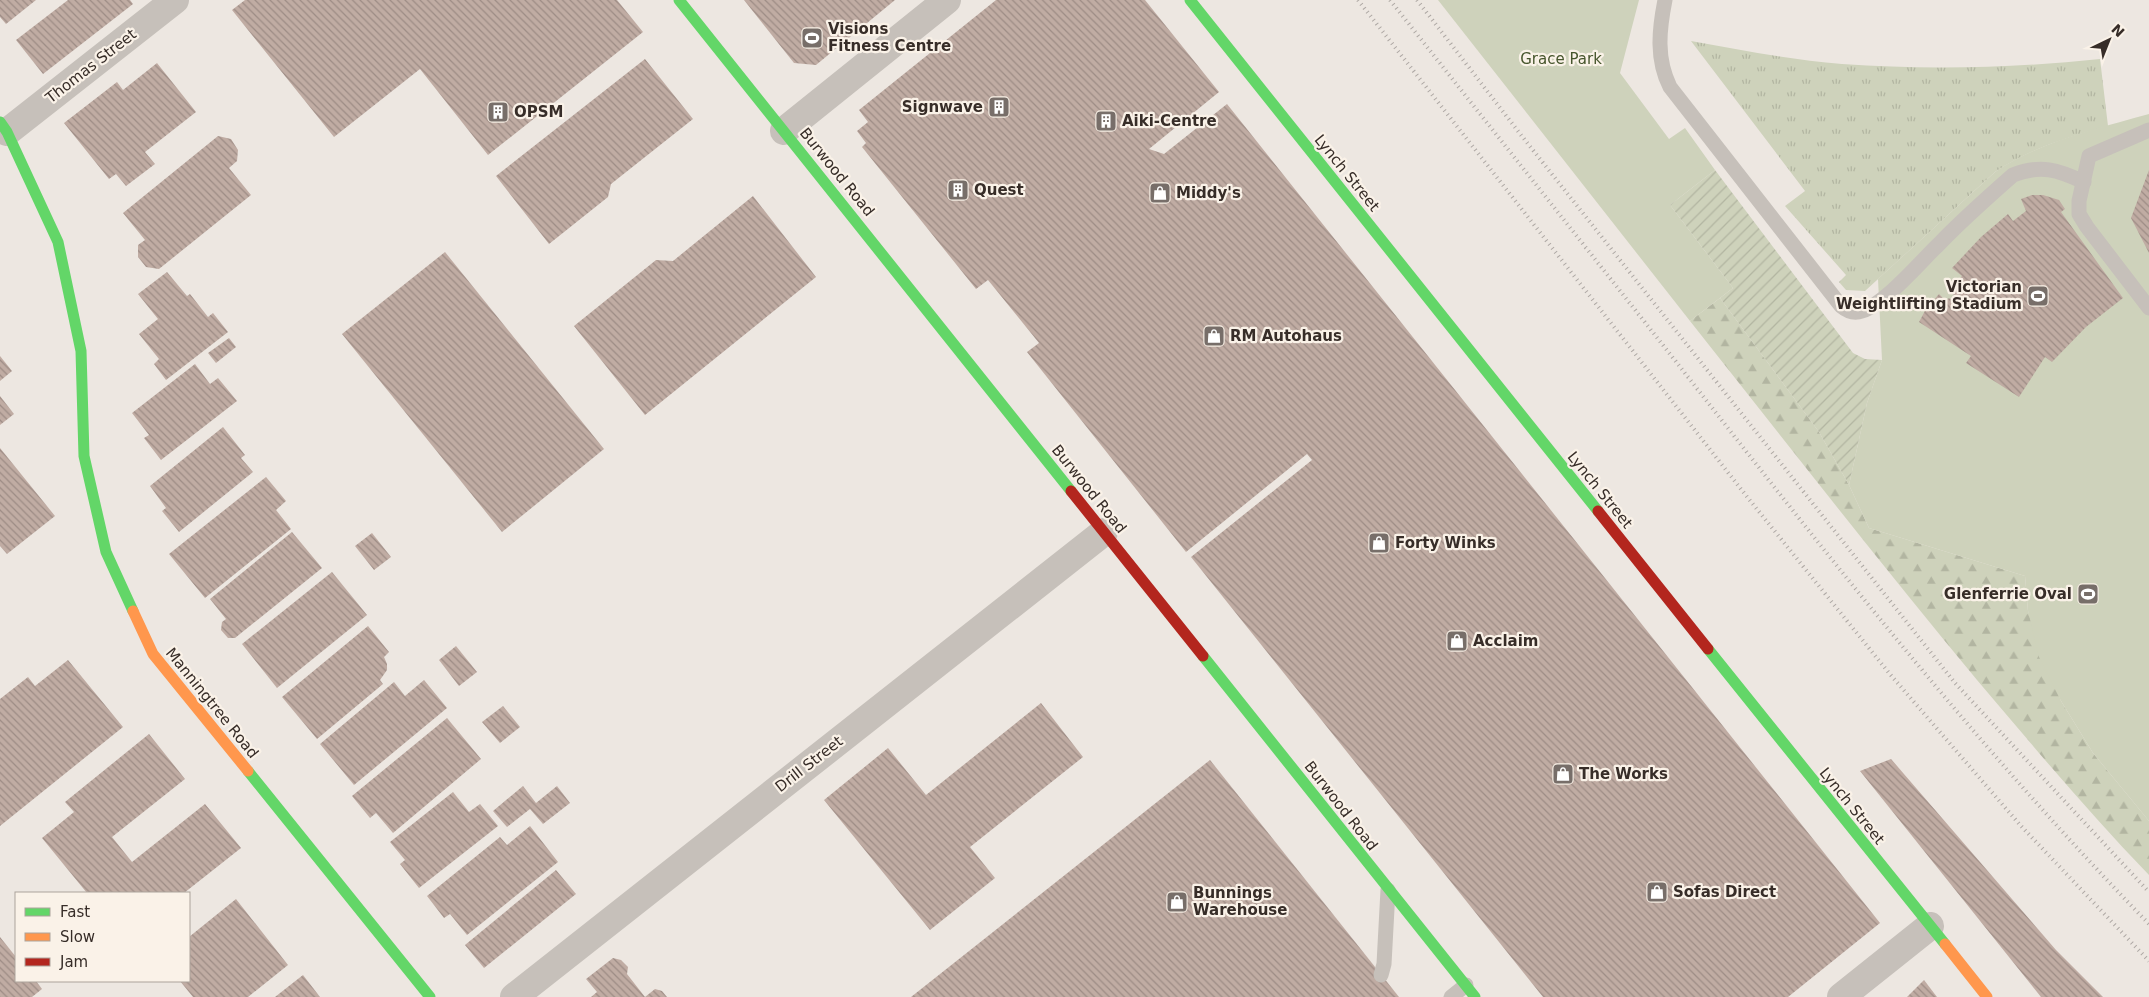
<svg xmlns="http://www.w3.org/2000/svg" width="2149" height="997" font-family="'DejaVu Sans',sans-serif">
<defs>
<pattern id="grass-tufts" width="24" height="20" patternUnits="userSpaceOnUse" patternTransform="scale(1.25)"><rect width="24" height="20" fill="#ced2bb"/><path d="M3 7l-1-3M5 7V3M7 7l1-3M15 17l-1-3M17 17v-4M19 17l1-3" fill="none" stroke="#b2b5a1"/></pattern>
<pattern id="forest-firs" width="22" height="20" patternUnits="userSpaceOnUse" patternTransform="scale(1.25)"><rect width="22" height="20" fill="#ced2bb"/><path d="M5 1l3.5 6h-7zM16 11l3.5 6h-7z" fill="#b2b5a1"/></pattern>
<pattern id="garden-furrows" width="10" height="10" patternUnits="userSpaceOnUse" patternTransform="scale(1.25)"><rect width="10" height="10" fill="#ced2bb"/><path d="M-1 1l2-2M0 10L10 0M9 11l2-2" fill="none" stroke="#b2b5a1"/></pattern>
<pattern id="building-back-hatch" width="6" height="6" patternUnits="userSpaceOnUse" patternTransform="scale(1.25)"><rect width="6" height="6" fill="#c0aca3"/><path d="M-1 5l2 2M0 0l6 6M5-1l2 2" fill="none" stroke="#9d8c85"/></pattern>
</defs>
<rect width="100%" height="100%" fill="#ede7e1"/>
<path fill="url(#grass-tufts)" d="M1691,41C1741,50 1791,60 1842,64C1928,70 2014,68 2100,59L2108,126C2068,137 2029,149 1995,172L1865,291L1846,290L1839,282L1846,275L1785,206L1805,191Z"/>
<path fill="url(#forest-firs)" d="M1720,298L1819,432L1849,485L1869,528L2025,576L2028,611L2061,701L2093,753L2149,821V875C2089,813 2033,746 1977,680C1879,562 1785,441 1690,321Z"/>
<g fill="#ced2bb">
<polygon points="1438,0 1639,0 1620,73 1669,139 1685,128 1715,170 1670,205 1733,288 1690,321"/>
<path d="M2149,114V821L2093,753L2061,701L2039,657L2028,611L2025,576L1869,528L1849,485L1867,403L1882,360L1878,279L1995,172C2041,141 2096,129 2149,114Z"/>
</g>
<polygon fill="url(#garden-furrows)" points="1715,170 1853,353 1865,359 1882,360 1867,403 1849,485 1819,432 1720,298 1733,288 1670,205"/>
<g fill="url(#building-back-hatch)">
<polygon points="0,0 36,0 6,24 0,17"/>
<polygon points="68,0 130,0 133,4 43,74 16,40"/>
<polygon points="245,0 617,0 643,32 488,155 420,69 334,137 232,10"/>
<polygon points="744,0 895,0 816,65 794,63"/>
<polygon points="996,0 1145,0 1219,92 1149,149 1164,154 1227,104 1880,923 1788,997 1543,997 1191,557 1312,460 1307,454 1186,552 1027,352 1039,343 988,280 976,289 862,147 866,143 857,131 868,122 859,110"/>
<polygon points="645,59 693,119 611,184 608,197 549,244 496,176"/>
<polygon points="157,63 196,112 145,152 155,164 126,186 116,174 109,179 64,123 117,82 123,90"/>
<polygon points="218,136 231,139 238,150 237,161 229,168 251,195 159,269 146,267 138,257 138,245 145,240 123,213"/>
<polygon points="2149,170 2149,253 2131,218"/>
<polygon points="2032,195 2043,195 2059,200 2065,209 2061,212 2123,298 2086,327 2052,362 2045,357 2019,397 1966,363 1971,356 1919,322 1926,309 1939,294 1946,301 1949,298 1953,301 1956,297 1948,290 1962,276 1952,268 1981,237 2008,214 2013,221 2026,211 2021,199"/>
<polygon points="753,196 816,277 645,415 574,326 656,260 673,261"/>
<polygon points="445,252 604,449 502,532 342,334"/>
<polygon points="167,272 187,296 190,294 208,317 213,313 228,332 166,380 154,364 159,359 139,334 158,319 138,294"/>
<polygon points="229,338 236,347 216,363 208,353"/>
<polygon points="0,356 12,371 0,381"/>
<polygon points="195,364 210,384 218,378 237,401 161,460 144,438 149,435 132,413"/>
<polygon points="0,396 14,414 0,425"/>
<polygon points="223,427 245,455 241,458 253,472 179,532 162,511 166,508 150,486"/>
<polygon points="0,448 55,516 7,554 0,546"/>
<polygon points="266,477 286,501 276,510 291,529 205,598 169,554"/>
<polygon points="292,532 322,568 235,638 228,638 221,630 222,622 226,619 210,599"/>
<polygon points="372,533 391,557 374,570 355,546"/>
<polygon points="332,572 367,615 277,688 242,644"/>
<polygon points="368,626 389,652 384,657 387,664 387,670 380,680 383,684 317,739 282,697"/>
<polygon points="456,646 477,672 459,686 439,660"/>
<polygon points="68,660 123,727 0,826 0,699 28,677 35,686"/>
<polygon points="424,680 447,708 354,785 320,744 394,682 405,696"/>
<polygon points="1041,703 1083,757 970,847 995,878 930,930 824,800 888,748 926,795"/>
<polygon points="503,706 520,727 500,743 482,722"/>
<polygon points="447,718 481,759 393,833 376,813 370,818 352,796"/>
<polygon points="149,734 185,779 112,837 132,862 205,804 241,848 184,893 87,893 42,838 74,812 65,802"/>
<polygon points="1891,759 2056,950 2103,997 2041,997 1860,771"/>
<polygon points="1210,760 1399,997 911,997"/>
<polygon points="523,786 536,803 557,786 570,803 543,824 530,809 507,827 493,811"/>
<polygon points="453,792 469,812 480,804 498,826 419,888 400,864 405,860 390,842"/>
<polygon points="530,826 558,862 467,935 450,914 444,918 427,896 500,837 507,845"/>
<polygon points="556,870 576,894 484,968 465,945"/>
<polygon points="236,899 288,965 248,997 193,997 180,981 189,981 189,937"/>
<polygon points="0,937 16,957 16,981 36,981 42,989 32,997 0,997"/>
<polygon points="613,958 621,960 628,967 627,974 645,997 591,997 597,992 586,979"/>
<polygon points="303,975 320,997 275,997"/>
<polygon points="1924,980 1937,997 1907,997"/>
<polygon points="655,989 662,991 667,997 645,997"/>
</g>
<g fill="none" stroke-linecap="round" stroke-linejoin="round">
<g stroke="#c6c0ba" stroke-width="15">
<path d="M1665,0C1659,30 1656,59 1670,87L1841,306C1847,311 1854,314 1862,311C1886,303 1921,261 1940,243C1963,219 1988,197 2013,175C2041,164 2058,170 2084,182"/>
<polyline points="2149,130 2089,156 2079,201 2079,214 2087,227 2149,308"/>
<polyline points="1381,975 1384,964 1388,890"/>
<polyline points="1451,997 1466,985"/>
</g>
<g stroke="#c6c0ba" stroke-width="28">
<polyline points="784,131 947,0"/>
<polyline points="7,132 175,0"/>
<polyline points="514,997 1104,532"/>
<polyline points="1841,997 1930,926"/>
</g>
<g stroke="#63d668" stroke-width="11">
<polyline points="679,0 1071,491"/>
<polyline points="1190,0 1598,511"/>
<polyline points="0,122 7,132 58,242 81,351 84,456 106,552 133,611"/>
<polyline points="1708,649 1945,944"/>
<polyline points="1203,656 1475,997"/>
<polyline points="248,771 430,997"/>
</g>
<g stroke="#ff974d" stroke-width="11">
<polyline points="133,611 153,654 248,771"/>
<polyline points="1945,944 1987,997"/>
</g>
<g stroke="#b3261e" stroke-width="11">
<polyline points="1071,491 1203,656"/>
<polyline points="1598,511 1708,649"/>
</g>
<g stroke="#aea8a4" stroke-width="4" stroke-dasharray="1 4" stroke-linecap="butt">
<polyline points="1358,0 1748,498 1889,673 2021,826 2149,961"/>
<path d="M1390,0C1487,123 1584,245 1681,368C1830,559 1980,750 2149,924"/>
<polyline points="1417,0 1521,135 1955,683 2149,892"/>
</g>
</g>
<defs>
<g id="stadium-square" transform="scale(1.125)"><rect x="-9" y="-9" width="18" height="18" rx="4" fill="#776e69" stroke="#faf2e8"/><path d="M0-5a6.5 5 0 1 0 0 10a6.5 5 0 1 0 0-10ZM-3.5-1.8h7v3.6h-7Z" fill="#fff"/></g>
<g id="building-square" transform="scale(1.125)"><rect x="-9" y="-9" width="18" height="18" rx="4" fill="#776e69" stroke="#faf2e8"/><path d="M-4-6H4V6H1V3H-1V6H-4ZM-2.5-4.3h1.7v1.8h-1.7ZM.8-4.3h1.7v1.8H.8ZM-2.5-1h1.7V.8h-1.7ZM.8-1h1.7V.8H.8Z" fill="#fff"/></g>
<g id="shop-square" transform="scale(1.125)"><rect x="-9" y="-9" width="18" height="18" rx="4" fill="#776e69" stroke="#faf2e8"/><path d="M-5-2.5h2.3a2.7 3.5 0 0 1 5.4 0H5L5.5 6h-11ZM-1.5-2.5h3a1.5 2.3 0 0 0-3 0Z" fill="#fff"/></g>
</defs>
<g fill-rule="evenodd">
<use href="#stadium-square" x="812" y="38"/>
<use href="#building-square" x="999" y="107"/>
<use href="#building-square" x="498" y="112"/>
<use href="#building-square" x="1106" y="121"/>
<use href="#building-square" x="958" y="190"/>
<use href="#shop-square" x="1160" y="193"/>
<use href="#stadium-square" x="2038" y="296"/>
<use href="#shop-square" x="1214" y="336"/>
<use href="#shop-square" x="1379" y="543"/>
<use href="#stadium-square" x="2088" y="594"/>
<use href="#shop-square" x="1457" y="641"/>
<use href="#shop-square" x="1563" y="774"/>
<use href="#shop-square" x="1657" y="892"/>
<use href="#shop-square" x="1177" y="902"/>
</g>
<g text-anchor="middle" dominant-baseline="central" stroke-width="4.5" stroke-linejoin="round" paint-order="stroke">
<g font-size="15" font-weight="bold" fill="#372d28" stroke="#faf2e8" text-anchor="start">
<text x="828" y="29">Visions<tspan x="828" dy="17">Fitness Centre</tspan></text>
<text x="983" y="107" text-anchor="end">Signwave</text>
<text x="514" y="112">OPSM</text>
<text x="1122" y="121">Aiki-Centre</text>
<text x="974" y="190">Quest</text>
<text x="1176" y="193">Middy's</text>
<text x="2022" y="287" text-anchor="end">Victorian<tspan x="2022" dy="17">Weightlifting Stadium</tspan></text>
<text x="1230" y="336">RM Autohaus</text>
<text x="1395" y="543">Forty Winks</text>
<text x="2072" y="594" text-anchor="end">Glenferrie Oval</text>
<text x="1473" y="641">Acclaim</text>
<text x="1579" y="774">The Works</text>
<text x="1673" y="892">Sofas Direct</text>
<text x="1193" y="893">Bunnings<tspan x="1193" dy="17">Warehouse</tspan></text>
</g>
<g font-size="15" fill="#46552c" stroke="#faf2e8">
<text x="1561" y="59">Grace Park</text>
</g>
<g font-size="15" fill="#372d28" stroke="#faf2e8">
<text transform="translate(91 66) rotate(-38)">Thomas Street</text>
<text transform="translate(837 172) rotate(51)">Burwood Road</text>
<text transform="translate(1347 173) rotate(51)">Lynch Street</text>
<text transform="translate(1089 489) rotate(51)">Burwood Road</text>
<text transform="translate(1600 490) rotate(51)">Lynch Street</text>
<text transform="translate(212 703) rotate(51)">Manningtree Road</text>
<text transform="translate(809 764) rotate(-38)">Drill Street</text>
<text transform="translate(1341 806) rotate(52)">Burwood Road</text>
<text transform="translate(1852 806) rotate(51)">Lynch Street</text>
</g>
</g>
<rect x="15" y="892" width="175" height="90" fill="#faf2e8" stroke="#aca39b"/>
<rect x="25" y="908" width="25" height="8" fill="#63d668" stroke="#aca39b"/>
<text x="60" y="917" font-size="15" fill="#372d28">Fast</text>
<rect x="25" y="933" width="25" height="8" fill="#ff974d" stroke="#aca39b"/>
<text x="60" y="942" font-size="15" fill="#372d28">Slow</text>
<rect x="25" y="958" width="25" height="8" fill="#b3261e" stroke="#aca39b"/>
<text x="60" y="967" font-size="15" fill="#372d28">Jam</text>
<g transform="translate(2109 40) rotate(43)" stroke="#faf2e8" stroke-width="4" paint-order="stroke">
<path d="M0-4L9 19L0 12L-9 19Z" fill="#372d28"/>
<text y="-8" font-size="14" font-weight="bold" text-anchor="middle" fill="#372d28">N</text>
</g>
</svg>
